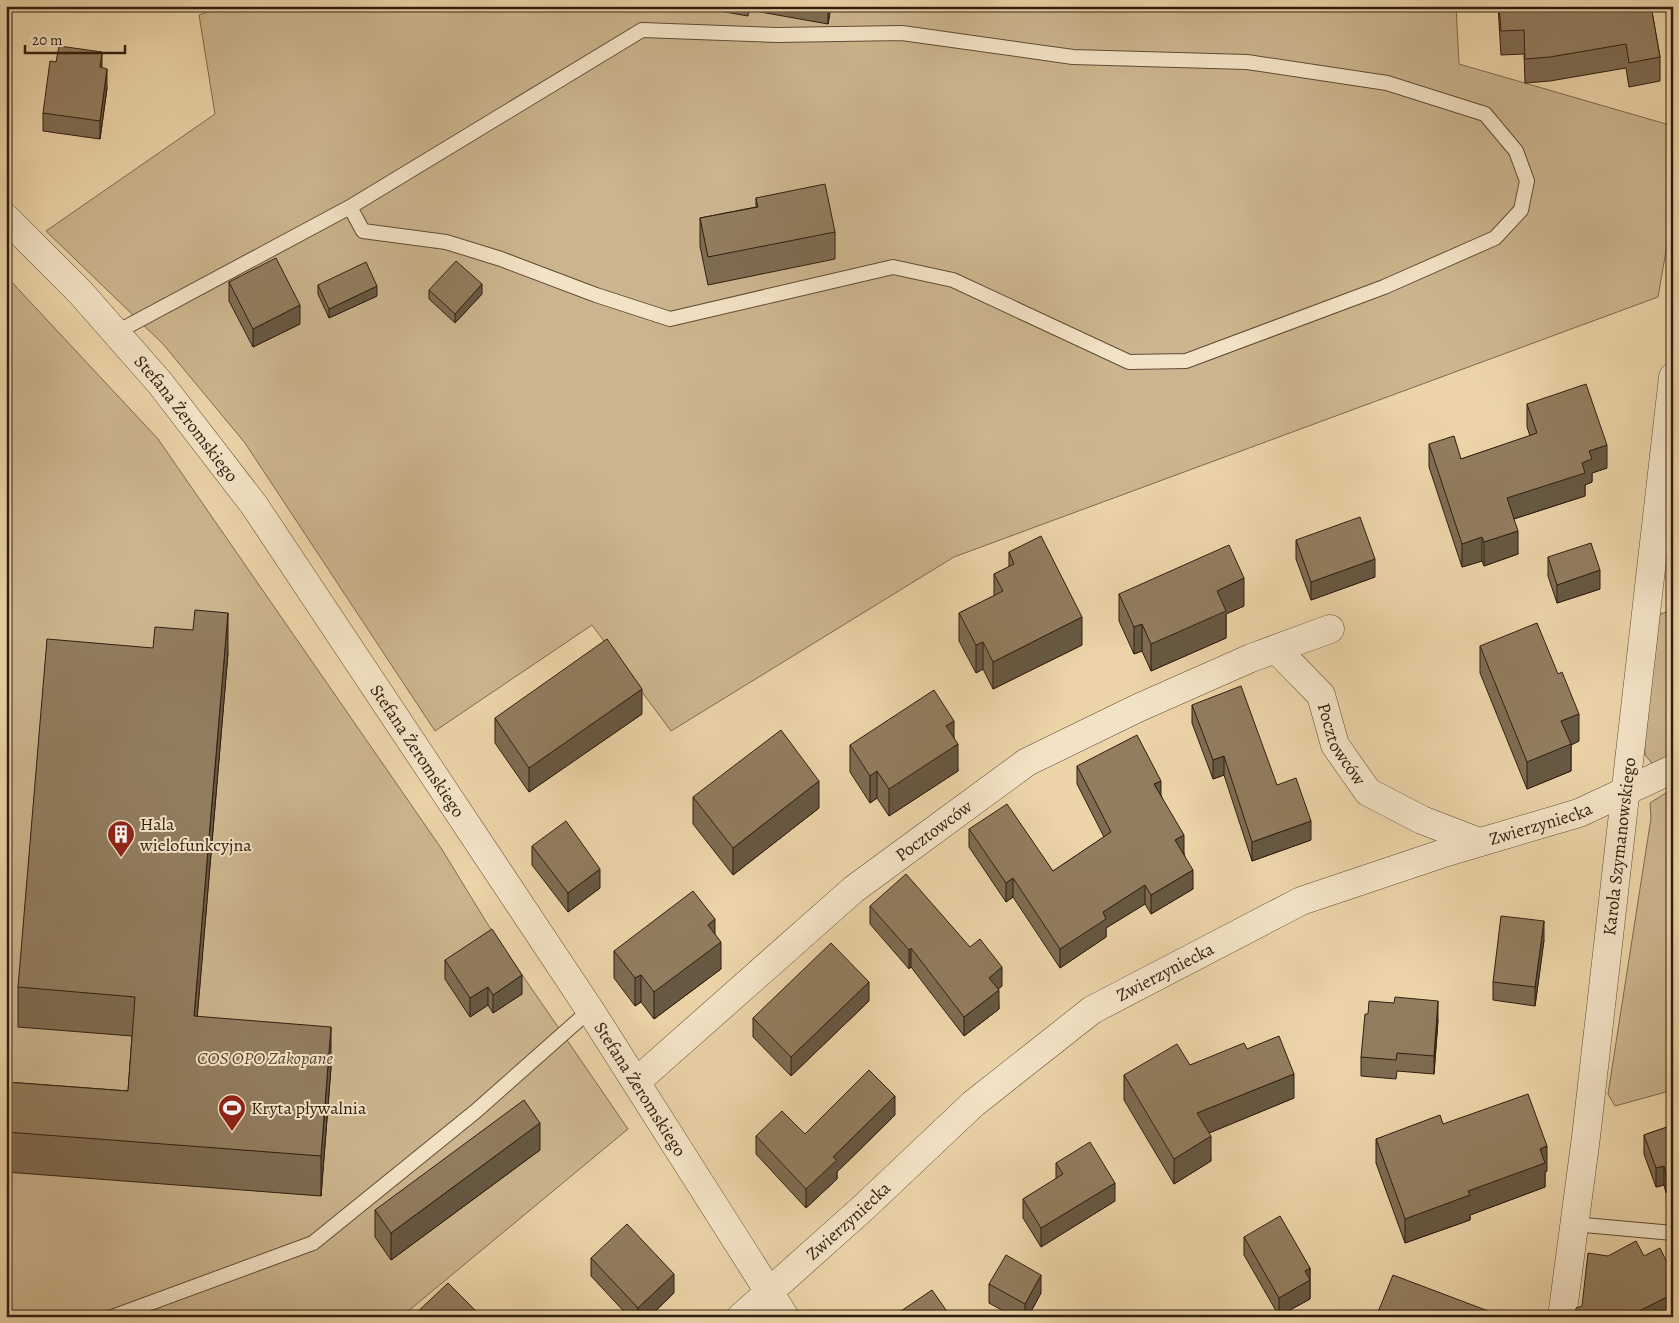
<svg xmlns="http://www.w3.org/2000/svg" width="1679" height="1323" font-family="Alegreya,serif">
<rect width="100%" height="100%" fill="#ecd4a8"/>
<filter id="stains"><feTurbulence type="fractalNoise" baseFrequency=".004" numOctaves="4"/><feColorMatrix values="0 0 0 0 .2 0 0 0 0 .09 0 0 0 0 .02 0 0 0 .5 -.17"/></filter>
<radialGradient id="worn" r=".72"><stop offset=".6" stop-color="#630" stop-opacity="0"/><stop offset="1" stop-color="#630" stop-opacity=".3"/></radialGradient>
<g fill="#ccb58e" stroke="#7e6a4f">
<polygon points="226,6 1456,6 1459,64 1673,126 1673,211 1658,297 954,557 671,731 592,625 435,731 245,443 163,344 46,231 215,114 199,15"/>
<polygon points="6,276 158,439 441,848 490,928 628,1129 401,1317 6,1317"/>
<polygon points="1673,610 1673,769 1656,768 1645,755 1644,726 1660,614"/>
<polygon points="1672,789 1673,1090 1615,1106 1608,1094 1651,818 1650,803"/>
</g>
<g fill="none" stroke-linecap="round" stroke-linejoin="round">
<g stroke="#604c36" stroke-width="16">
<g id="service">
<polyline points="1673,6 1673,7"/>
<polyline points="115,333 350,207 642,30 777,35 902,33 1073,57 1247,62 1387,83 1485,114 1516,151 1527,181 1521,210 1495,238 1384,287 1186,361 1129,362 953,280 893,267 670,319 596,295 501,259 446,242 363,231 350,207"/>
<polyline points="1573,1224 1673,1233"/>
<polyline points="112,1317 313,1243 476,1111 590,1010"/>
</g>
</g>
<g stroke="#604c36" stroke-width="29">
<g id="minor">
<path id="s1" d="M6,218L80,292L160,383L254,505L590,1010L785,1317"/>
<path id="s2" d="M1276,649L1321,695L1335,745L1368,792L1422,820L1479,842"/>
<path id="s3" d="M636,1082L854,889L1027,762L1138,708L1251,658L1330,629"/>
<path id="s4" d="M741,1317L863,1208L973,1104L1092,1010L1301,901L1447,852L1579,813L1673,769"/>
<path id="s5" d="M1562,1317L1586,1137L1673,377"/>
</g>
</g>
<use href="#service" stroke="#f3e3c6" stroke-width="14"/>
<use href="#minor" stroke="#f3e3c6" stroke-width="28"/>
</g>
<g fill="#7e6c52" stroke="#311e10">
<polygon points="702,6 831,6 828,24 749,10 748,16 702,8"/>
<polygon points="1498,6 1651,6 1660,57 1660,81 1629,87 1626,68 1550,81 1525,83 1524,54 1501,55"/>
<polygon points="102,68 107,88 100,139 43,131 43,113"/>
<polygon points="756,198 835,232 835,259 708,285 700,246 700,218 756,207"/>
<polygon points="229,282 300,324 253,347 229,301"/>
<polygon points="318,285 377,296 329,318 318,294"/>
<polygon points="429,290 482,294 455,323 429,299"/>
<polygon points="1527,404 1607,468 1592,473 1592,482 1585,485 1585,496 1514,519 1518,554 1484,566 1482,561 1462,567 1429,467 1429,444 1461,459 1530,436 1527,427"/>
<polygon points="1296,540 1375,577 1311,600 1296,559"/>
<polygon points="1009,552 1082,645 993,689 983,669 976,673 959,641 959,613 994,596 994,574 1009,567"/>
<polygon points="1548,557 1600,589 1557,603 1548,576"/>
<polygon points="1119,594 1244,606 1226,614 1226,638 1151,671 1142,651 1134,654 1119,621"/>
<polygon points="1480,646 1579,741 1571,745 1571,771 1527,789 1480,673"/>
<polygon points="153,648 228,653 197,1017 331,1067 321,1196 6,1172 6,1082 128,1091 132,1036 18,1027 18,987"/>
<polygon points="1192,705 1277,785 1311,840 1252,861 1224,775 1213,779 1192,723"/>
<polygon points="642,714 529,792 495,743 495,718"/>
<polygon points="954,737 958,771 889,816 877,798 870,803 850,772 850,745"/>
<polygon points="1077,766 1161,795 1184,853 1193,889 1151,914 1145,904 1106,928 1106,937 1060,968 1013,897 1006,902 969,847 969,829 1053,871 1104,837 1077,784"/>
<polygon points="693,797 819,808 733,875 693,824"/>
<polygon points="532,846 600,888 568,912 532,865"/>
<polygon points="870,906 970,947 1002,986 998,989 999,1009 964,1036 911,967 909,969 870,924"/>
<polygon points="715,934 721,969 654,1019 641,1002 635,1006 614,978 614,951"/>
<polygon points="1544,940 1535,1006 1493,1000 1493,982"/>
<polygon points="445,960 522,994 493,1013 488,1005 470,1017 445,979"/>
<polygon points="869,1001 791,1076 753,1037 753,1018"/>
<polygon points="1438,1020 1434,1074 1397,1071 1396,1079 1361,1076 1361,1057"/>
<polygon points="1247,1049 1294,1098 1209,1133 1211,1161 1174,1184 1124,1100 1124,1075 1190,1065"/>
<polygon points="895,1115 837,1172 837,1179 806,1208 756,1154 756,1136 805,1134"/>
<polygon points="1443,1124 1547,1171 1545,1172 1545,1187 1470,1215 1470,1220 1405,1243 1376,1163 1376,1139"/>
<polygon points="1673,1125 1666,1193 1664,1185 1656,1187 1644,1154 1644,1135"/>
<polygon points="540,1150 391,1260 375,1237 375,1210"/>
<polygon points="1056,1163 1115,1201 1041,1247 1023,1218 1023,1199 1056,1179"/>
<polygon points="1244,1237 1310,1268 1310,1299 1279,1316 1244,1255"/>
<polygon points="591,1258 674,1293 649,1317 629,1317 591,1276"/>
<polygon points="989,1284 1041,1293 1028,1317 1014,1317 989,1303"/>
</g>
<g fill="#665842" stroke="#311e10">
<polygon points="828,6 831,6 828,24"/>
<polygon points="102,52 102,71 100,67"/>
<polygon points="107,69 107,88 100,139 100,121"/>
<polygon points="482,284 482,294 455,323 455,314"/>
<polygon points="377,286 377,296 329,318 329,309"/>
<polygon points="300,305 300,324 253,347 253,329"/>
<polygon points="1607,445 1607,468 1592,473 1592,482 1585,485 1585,496 1507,521 1507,498 1582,463 1589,451"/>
<polygon points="1518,531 1518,554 1484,566 1484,542"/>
<polygon points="1482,537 1482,561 1462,567 1462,544"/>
<polygon points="1375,559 1375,577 1311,600 1311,582"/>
<polygon points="1600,570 1600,589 1557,603 1557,585"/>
<polygon points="1244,578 1244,606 1226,614 1226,638 1151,671 1151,644 1217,591"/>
<polygon points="228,613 228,653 194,1056 194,1016"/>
<polygon points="1082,617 1082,645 993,689 993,662"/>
<polygon points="1142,624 1142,651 1134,654 1134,627"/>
<polygon points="983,642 983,669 976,673 976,645"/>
<polygon points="642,689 642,714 529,792 529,768"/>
<polygon points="1579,714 1579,741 1571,745 1571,771 1527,789 1527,762 1561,721"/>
<polygon points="954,721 954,747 958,744 958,771 889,816 889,789 946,726"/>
<polygon points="1224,756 1224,775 1213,779 1213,760"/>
<polygon points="877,771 877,798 870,803 870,776"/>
<polygon points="819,781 819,808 733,875 733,848"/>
<polygon points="1161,781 1161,800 1154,784"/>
<polygon points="1311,821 1311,840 1252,861 1252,842"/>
<polygon points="1184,835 1184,853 1175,858 1175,840"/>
<polygon points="600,869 600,888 568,912 568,893"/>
<polygon points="1193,870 1193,889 1151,914 1151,895"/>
<polygon points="1013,878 1013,897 1006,902 1006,883"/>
<polygon points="1145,885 1145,904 1106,928 1106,937 1060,968 1060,949 1103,912"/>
<polygon points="715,919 715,946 721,942 721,969 654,1019 654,992 708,925"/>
<polygon points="1544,921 1544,940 1535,1006 1535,987"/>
<polygon points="911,948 911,967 909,969 909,950"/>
<polygon points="1002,967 1002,986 989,996 989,978"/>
<polygon points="522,975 522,994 493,1013 493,995"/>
<polygon points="641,975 641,1002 635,1006 635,978"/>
<polygon points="869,982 869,1001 791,1076 791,1057"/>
<polygon points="488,987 488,1005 470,1017 470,998"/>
<polygon points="999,990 999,1009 964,1036 964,1017"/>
<polygon points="1438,1001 1438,1020 1434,1074 1434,1056"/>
<polygon points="331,1027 331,1067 321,1196 321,1156"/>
<polygon points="1294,1074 1294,1098 1197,1138 1197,1113"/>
<polygon points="895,1096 895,1115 837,1172 837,1179 806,1208 806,1189 833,1157"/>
<polygon points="540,1123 540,1150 391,1260 391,1233"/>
<polygon points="1211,1136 1211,1161 1174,1184 1174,1159"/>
<polygon points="1547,1146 1547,1171 1545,1172 1545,1187 1470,1215 1470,1220 1405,1243 1405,1219 1540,1149"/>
<polygon points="1664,1166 1664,1185 1656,1187 1656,1168"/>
<polygon points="1673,1172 1673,1191 1666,1193 1666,1175"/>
<polygon points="1115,1183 1115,1201 1041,1247 1041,1228"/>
<polygon points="1310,1268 1310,1299 1279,1316 1279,1298 1305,1271"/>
<polygon points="674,1274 674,1293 649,1317 638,1317 638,1308"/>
<polygon points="1041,1275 1041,1293 1028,1317 1025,1317 1025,1304"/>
<polygon points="1673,1294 1673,1312 1664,1317 1627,1317"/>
</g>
<g fill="#927d5f" stroke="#311e10">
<polygon points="1499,6 1651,6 1660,57 1629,63 1626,44 1550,57 1525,59 1524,30 1501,31"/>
<polygon points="59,46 102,52 100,67 107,69 100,121 43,113 50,61 56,62"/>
<polygon points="825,184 835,232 708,257 700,218 758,207 756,198"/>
<polygon points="276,258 300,305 253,329 229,282"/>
<polygon points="456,261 482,284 455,314 429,290"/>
<polygon points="366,262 377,286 329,309 318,285"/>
<polygon points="1586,384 1607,445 1589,451 1592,459 1582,463 1585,473 1507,498 1518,531 1484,542 1482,537 1462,544 1429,444 1454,436 1461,459 1537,433 1527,404"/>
<polygon points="1360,517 1375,559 1311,582 1296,540"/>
<polygon points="1041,536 1082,617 993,662 983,642 976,645 959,613 1003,591 994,574 1014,564 1009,552"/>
<polygon points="1591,543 1600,570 1557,585 1548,557"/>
<polygon points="1229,545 1244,578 1217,591 1226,611 1151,644 1142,624 1134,627 1119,594"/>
<polygon points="195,610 228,613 194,1016 331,1027 321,1156 6,1132 6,1082 128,1091 135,997 18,987 47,639 153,648 155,627 193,630"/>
<polygon points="1537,623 1558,674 1562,672 1579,714 1561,721 1571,744 1527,762 1480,646"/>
<polygon points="607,639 642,689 529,768 495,718"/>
<polygon points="1241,686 1277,785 1296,778 1311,821 1252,842 1224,756 1213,760 1192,705"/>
<polygon points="934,690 954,721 946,726 958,744 889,789 877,771 870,776 850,745"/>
<polygon points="781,730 819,781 733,848 693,797"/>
<polygon points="1137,735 1161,781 1154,784 1184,835 1175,840 1193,870 1151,895 1145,885 1103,912 1106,919 1060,949 1013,878 1006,883 969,829 1007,804 1053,871 1111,832 1077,766"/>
<polygon points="566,821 600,869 568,893 532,846"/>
<polygon points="906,874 970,947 980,939 1002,967 989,978 999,990 964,1017 911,948 909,950 870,906"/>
<polygon points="693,891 715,919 708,925 721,942 654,992 641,975 635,978 614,951"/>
<polygon points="1501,916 1544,921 1535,987 1493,982"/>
<polygon points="492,929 522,975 493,995 488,987 470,998 445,960"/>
<polygon points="831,943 869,982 791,1057 753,1018"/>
<polygon points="1395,997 1438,1001 1434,1056 1397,1053 1396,1060 1361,1057 1365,1014 1368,1014 1369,1001 1394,1003"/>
<polygon points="1279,1036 1294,1074 1197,1113 1211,1136 1174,1159 1124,1075 1177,1044 1190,1065 1244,1043 1247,1049"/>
<polygon points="869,1070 895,1096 833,1157 837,1160 806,1189 756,1136 782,1111 805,1134"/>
<polygon points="1528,1094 1547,1146 1540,1149 1545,1163 1468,1191 1470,1195 1405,1219 1376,1139 1440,1115 1443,1124"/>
<polygon points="524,1100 540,1123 391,1233 375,1210"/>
<polygon points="1673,1125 1673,1172 1666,1175 1664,1166 1656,1168 1644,1135"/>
<polygon points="1090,1142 1115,1183 1041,1228 1023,1199 1063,1174 1056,1163"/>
<polygon points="1280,1216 1310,1268 1305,1271 1310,1280 1279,1298 1244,1237"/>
<polygon points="627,1224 674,1274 638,1308 591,1258"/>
<polygon points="1636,1241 1644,1256 1660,1248 1673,1275 1673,1294 1627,1317 1575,1317 1576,1308 1582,1306 1588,1253 1608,1256"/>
<polygon points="1006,1255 1041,1275 1025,1304 989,1284"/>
<polygon points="1393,1275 1491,1312 1489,1317 1376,1317"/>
<polygon points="448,1283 482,1317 412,1317"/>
<polygon points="932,1290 951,1317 901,1317 898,1313"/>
<polygon points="206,1313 208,1317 194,1317"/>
</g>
<defs>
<g id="building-pin" transform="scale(1.4375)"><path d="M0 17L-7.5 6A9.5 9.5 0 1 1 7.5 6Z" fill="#8f2418" stroke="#f3e3c6"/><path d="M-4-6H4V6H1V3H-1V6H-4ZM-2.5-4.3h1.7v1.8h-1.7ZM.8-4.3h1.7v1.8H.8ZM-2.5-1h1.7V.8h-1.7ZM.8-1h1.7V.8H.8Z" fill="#fff"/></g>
<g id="stadium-pin" transform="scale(1.4375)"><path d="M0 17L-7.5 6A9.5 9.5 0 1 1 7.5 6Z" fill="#8f2418" stroke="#f3e3c6"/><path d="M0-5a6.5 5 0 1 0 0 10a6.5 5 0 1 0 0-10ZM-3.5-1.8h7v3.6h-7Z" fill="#fff"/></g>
</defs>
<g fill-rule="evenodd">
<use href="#building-pin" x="121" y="834"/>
<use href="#stadium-pin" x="232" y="1108"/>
</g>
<g text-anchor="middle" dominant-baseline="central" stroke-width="4" stroke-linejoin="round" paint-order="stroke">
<g font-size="18" fill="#311e10" stroke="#f3e3c6">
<text stroke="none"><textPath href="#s1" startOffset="270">Stefana Żeromskiego</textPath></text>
<text stroke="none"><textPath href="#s2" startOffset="118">Pocztowców</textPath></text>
<text stroke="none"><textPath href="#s1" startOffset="675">Stefana Żeromskiego</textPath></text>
<text stroke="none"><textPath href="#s4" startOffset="954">Zwierzyniecka</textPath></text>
<text stroke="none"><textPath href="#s3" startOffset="390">Pocztowców</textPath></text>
<text stroke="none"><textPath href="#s5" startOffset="474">Karola Szymanowskiego</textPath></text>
<text stroke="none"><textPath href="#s4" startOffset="549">Zwierzyniecka</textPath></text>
<text stroke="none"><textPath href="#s1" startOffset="1080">Stefana Żeromskiego</textPath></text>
<text stroke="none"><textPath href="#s4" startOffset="144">Zwierzyniecka</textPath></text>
</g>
<g font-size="18" fill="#311e10" stroke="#f3e3c6" text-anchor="start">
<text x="140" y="824">Hala<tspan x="140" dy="21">wielofunkcyjna</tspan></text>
<text x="251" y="1108">Kryta pływalnia</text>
</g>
<g font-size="18" font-style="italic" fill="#584430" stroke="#f3e3c6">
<text x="265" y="1058">COS OPO Zakopane</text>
</g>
</g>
<rect width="1679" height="1323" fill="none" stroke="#ecd4a8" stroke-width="25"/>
<rect x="8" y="8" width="1664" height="1308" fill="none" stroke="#311e10" stroke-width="2.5"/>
<rect x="12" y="12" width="1654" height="1298" fill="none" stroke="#311e10"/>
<path d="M25 45v8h100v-8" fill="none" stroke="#311e10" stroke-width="2.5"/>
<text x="32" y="45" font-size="15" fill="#311e10" stroke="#f3e3c6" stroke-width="4" paint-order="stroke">20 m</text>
<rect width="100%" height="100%" filter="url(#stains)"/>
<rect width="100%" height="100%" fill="url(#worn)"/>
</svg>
